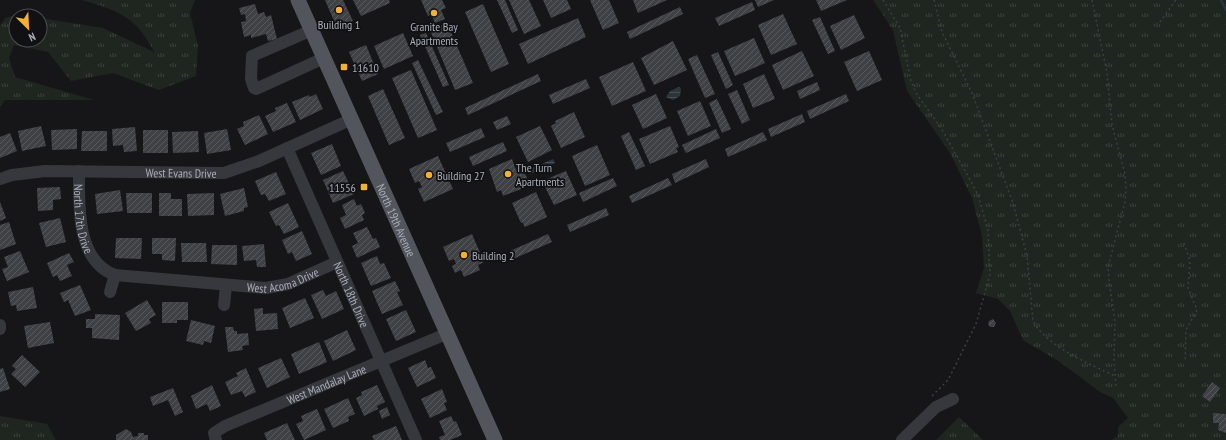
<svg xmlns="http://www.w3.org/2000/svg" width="1226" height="440" font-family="'PT Sans Narrow',sans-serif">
<defs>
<pattern id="grass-tufts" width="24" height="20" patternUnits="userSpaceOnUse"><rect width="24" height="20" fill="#1e261f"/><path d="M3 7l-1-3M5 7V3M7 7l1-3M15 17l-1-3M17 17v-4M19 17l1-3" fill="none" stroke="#3c433d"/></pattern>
<pattern id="water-rules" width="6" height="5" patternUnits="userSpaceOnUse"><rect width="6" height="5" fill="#2c353c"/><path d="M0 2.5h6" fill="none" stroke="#485056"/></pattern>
<pattern id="building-hatch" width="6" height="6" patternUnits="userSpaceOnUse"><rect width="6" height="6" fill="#404145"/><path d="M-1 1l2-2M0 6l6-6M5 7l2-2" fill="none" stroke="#595a5e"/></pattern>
</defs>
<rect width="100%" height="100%" fill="#161618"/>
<g fill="url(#grass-tufts)">
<path d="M82,0H195L190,13L198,46L196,76L159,90L113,73L71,81L48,52L14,45L9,58L15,77L94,100H5L0,107V26L5,18L20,14L30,16H16V40H40V18L103,28L154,52C137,17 117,10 82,0Z"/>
<polygon points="873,0 1226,0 1226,440 1112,440 1118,436 1118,427 1128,418 1113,398 1100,392 1060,362 1023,340 1010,311 998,299 976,293 984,268 982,236 972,198 950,153 907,91 893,30"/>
<polygon points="0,416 47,424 56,440 0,440"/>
<polygon points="959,417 983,440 936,440"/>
</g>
<g fill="url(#water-rules)">
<polygon points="679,87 681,89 680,96 673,100 666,97 670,91"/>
<polygon points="553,159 555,163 530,174 528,170"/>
</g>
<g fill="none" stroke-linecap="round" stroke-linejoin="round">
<polyline stroke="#2c353c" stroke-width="2.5" points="1221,0 1226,10"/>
</g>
<g fill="url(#building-hatch)">
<polygon points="325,0 343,0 353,21 337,28"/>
<polygon points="353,0 389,0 390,3 361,16"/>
<polygon points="421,0 442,0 446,8 441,10 445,19 435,23 431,14 428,16"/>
<polygon points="497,0 505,0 518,30 512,33"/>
<polygon points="509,0 529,0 541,26 524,34"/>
<polygon points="543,0 567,0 571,9 551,18"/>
<polygon points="590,0 609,0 619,23 603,30"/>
<polygon points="633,0 667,0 638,13"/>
<polygon points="755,0 774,0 758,7"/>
<polygon points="816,0 847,0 821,11"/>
<polygon points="752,2 755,10 719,26 715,18"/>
<polygon points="255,4 258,14 264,12 266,17 271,15 277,39 268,41 266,34 251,38 251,35 244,37 241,22 246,21 245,14 241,15 239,8"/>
<polygon points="483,4 509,64 491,72 465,12"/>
<polygon points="680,7 683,14 630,39 627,32"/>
<polygon points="783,14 797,44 771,55 758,25"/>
<polygon points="854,15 865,38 841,50 830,26"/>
<polygon points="820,17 835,51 828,54 812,20"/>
<polygon points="578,18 586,37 528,64 519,44"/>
<polygon points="447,23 473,83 455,90 430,30"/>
<polygon points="403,33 413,56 384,69 374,46"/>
<polygon points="426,33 449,85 443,87 420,35"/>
<polygon points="754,38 765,63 735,76 724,51"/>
<polygon points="673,41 687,70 654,85 641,58"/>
<polygon points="366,45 378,74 362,81 349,52"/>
<polygon points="802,51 814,76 783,90 772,65"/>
<polygon points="869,51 882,80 857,91 844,62"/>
<polygon points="718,52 733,85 726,89 711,55"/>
<polygon points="697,55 715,94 705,98 688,59"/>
<polygon points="418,60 443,112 436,115 412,63"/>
<polygon points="633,62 646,91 612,106 599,77"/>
<polygon points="411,70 437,130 418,138 392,78"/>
<polygon points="538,74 541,81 468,115 465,108"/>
<polygon points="764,74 775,99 753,108 743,84"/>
<polygon points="586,79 590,88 553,104 549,95"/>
<polygon points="817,82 820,90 800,99 797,91"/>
<polygon points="383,89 405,138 389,145 368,96"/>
<polygon points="737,90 750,120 742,124 728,94"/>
<polygon points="316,94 323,109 300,120 292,102 309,95 310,97"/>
<polygon points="656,94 667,118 643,129 632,105"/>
<polygon points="846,94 849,101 810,119 807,111"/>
<polygon points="717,99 731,129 722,133 709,103"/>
<polygon points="700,101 711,126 688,136 677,111"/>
<polygon points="287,103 296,122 273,132 265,116 276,111 275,108"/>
<polygon points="574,112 585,137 561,148 551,126 556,123 555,121"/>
<polygon points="802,114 805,122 771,137 768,129"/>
<polygon points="259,115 268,134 245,145 237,129 244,126 243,122"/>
<polygon points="507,116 511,124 497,130 493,122"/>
<polygon points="41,126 46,146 22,151 18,131"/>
<polygon points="540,126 552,150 528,162 516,137"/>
<polygon points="670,126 679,147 676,148 678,152 650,164 639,139"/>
<polygon points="135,127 137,151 124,152 123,145 113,146 112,129"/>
<polygon points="481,128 485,137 450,152 446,143"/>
<polygon points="77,129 77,149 52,150 51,130"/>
<polygon points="227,129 231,150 207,154 204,133"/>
<polygon points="716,129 720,138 686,153 682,145"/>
<rect x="143" y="130" width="25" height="23"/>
<polygon points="82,131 107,131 107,151 81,151"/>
<polygon points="198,131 199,152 173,153 172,132"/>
<polygon points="629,132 645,166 636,170 621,136"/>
<polygon points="763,132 767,140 728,157 725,149"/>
<polygon points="10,133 17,151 0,158 0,137"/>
<polygon points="503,142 507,151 473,166 469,157"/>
<polygon points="332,144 341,166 321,175 311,153"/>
<polygon points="597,145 610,175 585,186 572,156"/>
<polygon points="438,156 453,189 424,202 418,189 422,187 419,181 415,183 409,169"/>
<polygon points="512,159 516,170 522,167 527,178 521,181 524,188 503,196 501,190 497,192 489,169"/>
<polygon points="706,159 709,167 675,183 672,174"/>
<polygon points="343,171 354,194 333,203 323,180"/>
<polygon points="566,171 577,195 554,205 542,181"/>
<polygon points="276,172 286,194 269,201 265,194 261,195 255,181"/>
<polygon points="613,178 617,186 583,202 579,193"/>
<polygon points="668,178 672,185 632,203 629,196"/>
<polygon points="60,187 61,199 53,200 53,210 38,211 37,188"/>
<polygon points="244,188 248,207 244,208 244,211 225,216 220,194"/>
<polygon points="120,190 123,211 97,214 95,194"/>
<polygon points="536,192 547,217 525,227 522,222 521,223 512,203"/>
<polygon points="126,193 152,193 152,213 127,213"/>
<polygon points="159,193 171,193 171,199 182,199 182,216 159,216"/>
<polygon points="214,193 214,215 188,216 187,194"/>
<polygon points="354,199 357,206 361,204 365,213 362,215 364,220 345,229 340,218 346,215 342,205"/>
<polygon points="0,202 6,218 0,221"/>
<polygon points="288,203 299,227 284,234 279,225 276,226 269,212"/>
<polygon points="606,208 609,215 570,232 567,225"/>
<polygon points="60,218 66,242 46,247 39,223"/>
<polygon points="9,222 16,244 0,250 0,225"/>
<polygon points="367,227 373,239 376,238 380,247 357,258 352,246 358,243 353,233"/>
<polygon points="302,231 312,254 296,261 292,252 288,254 282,240"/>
<polygon points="472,234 484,262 478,265 480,270 464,277 461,270 455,273 452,266 456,264 454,259 449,261 443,247"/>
<polygon points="548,234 552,242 513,259 510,251"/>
<polygon points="116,238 142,238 141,259 115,258"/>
<polygon points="152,238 176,238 175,261 162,260 162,254 152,254"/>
<polygon points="181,243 206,243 207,262 182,262"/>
<polygon points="264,244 266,267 257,267 256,260 244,261 242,246"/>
<polygon points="212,245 237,245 237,265 211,264"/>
<polygon points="20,251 29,272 7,281 2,269 8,267 4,257"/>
<polygon points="69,253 74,262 67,265 72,276 60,281 57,275 53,277 47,263"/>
<polygon points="377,256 380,264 384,263 391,278 371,286 361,263"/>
<polygon points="395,281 400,291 397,292 403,305 382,314 372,291"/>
<polygon points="80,285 91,310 75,316 68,300 64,302 60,293"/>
<polygon points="33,287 37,308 17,311 16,305 11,306 8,292"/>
<polygon points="323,290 326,296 336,291 344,309 322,319 311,295"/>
<polygon points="305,298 314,318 290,328 282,308"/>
<polygon points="147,300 156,315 149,319 151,323 136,331 125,313"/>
<polygon points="162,302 188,302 188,320 177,320 177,323 162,323"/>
<polygon points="263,308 263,314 277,313 278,329 256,331 254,309"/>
<polygon points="406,310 416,332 396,341 386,319"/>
<polygon points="95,314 120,315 119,340 92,338 92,328 86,328 86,319 95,319"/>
<polygon points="993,319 996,323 994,327 990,327 988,324 989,321"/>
<polygon points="191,320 215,326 211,343 204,341 203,345 186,341"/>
<polygon points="50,322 54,343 28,348 24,326"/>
<polygon points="225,327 233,327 234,331 237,331 237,334 248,333 249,345 242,346 243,350 228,352"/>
<polygon points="347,330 356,350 333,361 324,341"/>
<polygon points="319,342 327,362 299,374 291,354"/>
<polygon points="22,355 40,372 25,387 11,374 16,369 12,366"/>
<polygon points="281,358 290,377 267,388 258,368"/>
<polygon points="425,360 428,368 431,367 436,378 417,387 408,368"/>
<polygon points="3,368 10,389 0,392 0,369"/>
<polygon points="246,368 256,392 245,397 242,391 231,395 225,382 238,376 236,373"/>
<polygon points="1212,382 1220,388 1210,402 1202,396"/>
<polygon points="212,385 221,406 210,411 207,404 196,409 191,396"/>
<polygon points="377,385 385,402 377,406 378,409 364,416 356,398 362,395 361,392"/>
<polygon points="173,388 183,412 175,416 168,400 153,406 150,397"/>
<polygon points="442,389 447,402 444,403 447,410 430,418 421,399"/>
<polygon points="348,398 355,414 348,417 349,421 333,428 324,409"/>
<polygon points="387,407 390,415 382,419 379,411"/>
<polygon points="317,409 326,430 304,440 296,424 303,421 301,416"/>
<polygon points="1213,413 1226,414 1226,433 1218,430 1219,423 1213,423"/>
<polygon points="451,416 454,422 456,421 462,435 450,440 440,440 439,437 445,435 439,421"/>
<polygon points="287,423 295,440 267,440 264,433"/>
<polygon points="396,426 402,440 374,440 372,436"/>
<polygon points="126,429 131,432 133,437 138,436 138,433 144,433 144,435 148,435 148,440 116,440 116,435"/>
</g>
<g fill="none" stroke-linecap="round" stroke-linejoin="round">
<g stroke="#3d3f44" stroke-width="1.5" stroke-dasharray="2 3" stroke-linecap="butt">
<polyline points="883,0 900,28 911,81 916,93 941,128 968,176 978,195 988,230 990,275 976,324 948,380 930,398"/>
<path d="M934,0L942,32L972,93L1013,203L1027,256L1033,321C1047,347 1090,364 1115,376"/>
<polyline points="1092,0 1107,73 1112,125 1125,174 1126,191 1125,202 1108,267 1109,280 1115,322 1114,359 1116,387"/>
<polyline points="1160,22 1176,0"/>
<polyline points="1184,243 1190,261 1188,288 1197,310 1186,330 1185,362"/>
</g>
<g stroke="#37383d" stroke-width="12">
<polyline points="312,30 252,56 251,79 254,88 256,89 324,58"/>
<path id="s1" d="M287,148L416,440"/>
<path id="s2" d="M79,171C79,205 76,261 115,275L266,288L288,284L337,262"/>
<path id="s3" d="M0,179L12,175L45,171L224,173L259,161L352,119"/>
<polyline points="110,292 115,275"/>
<polyline points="224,305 226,286"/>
<polyline points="0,325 0,329"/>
<path id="s4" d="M216,440L214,433L225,426L446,334"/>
<polyline points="902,440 936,407 953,399"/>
</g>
<path stroke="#53555c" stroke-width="15" id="s5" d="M298,0L495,440"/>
</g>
<g fill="#f2b134" stroke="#111113" stroke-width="1.5">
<circle cx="339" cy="10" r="4"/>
<circle cx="434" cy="13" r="4"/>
<rect x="340" y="63" width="8" height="8" rx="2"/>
<circle cx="508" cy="174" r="4"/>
<circle cx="429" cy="175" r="4"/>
<rect x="360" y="183" width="8" height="8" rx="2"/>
<circle cx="464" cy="255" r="4"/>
</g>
<g text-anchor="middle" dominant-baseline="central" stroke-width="3.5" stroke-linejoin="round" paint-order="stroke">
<g font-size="12" fill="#a8adb8" stroke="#111113" text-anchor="start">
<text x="339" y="24" text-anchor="middle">Building 1</text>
<text x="434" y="26" text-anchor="middle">Granite Bay<tspan x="434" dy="14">Apartments</tspan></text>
<text x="352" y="67">11610</text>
<text x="516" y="167">The Turn<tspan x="516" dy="14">Apartments</tspan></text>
<text x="437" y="175">Building 27</text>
<text x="356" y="187" text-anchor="end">11556</text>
<text x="472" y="255">Building 2</text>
</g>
<g font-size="12" fill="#a8adb8" stroke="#111113">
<text stroke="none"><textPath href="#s3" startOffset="182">West Evans Drive</textPath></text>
<text stroke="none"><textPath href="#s2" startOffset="48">North 17th Drive</textPath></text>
<text stroke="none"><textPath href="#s5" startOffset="241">North 19th Avenue</textPath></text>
<text stroke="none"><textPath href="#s2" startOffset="287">West Acoma Drive</textPath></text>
<text stroke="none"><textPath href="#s1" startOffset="160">North 18th Drive</textPath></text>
<text stroke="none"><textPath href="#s4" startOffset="130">West Mandalay Lane</textPath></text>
</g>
</g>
<g transform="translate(28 28) rotate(156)"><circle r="19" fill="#111113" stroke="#4d4f55"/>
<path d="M0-3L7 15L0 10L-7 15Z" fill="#f2b134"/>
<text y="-6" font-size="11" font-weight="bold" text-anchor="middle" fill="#a8adb8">N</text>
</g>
</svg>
